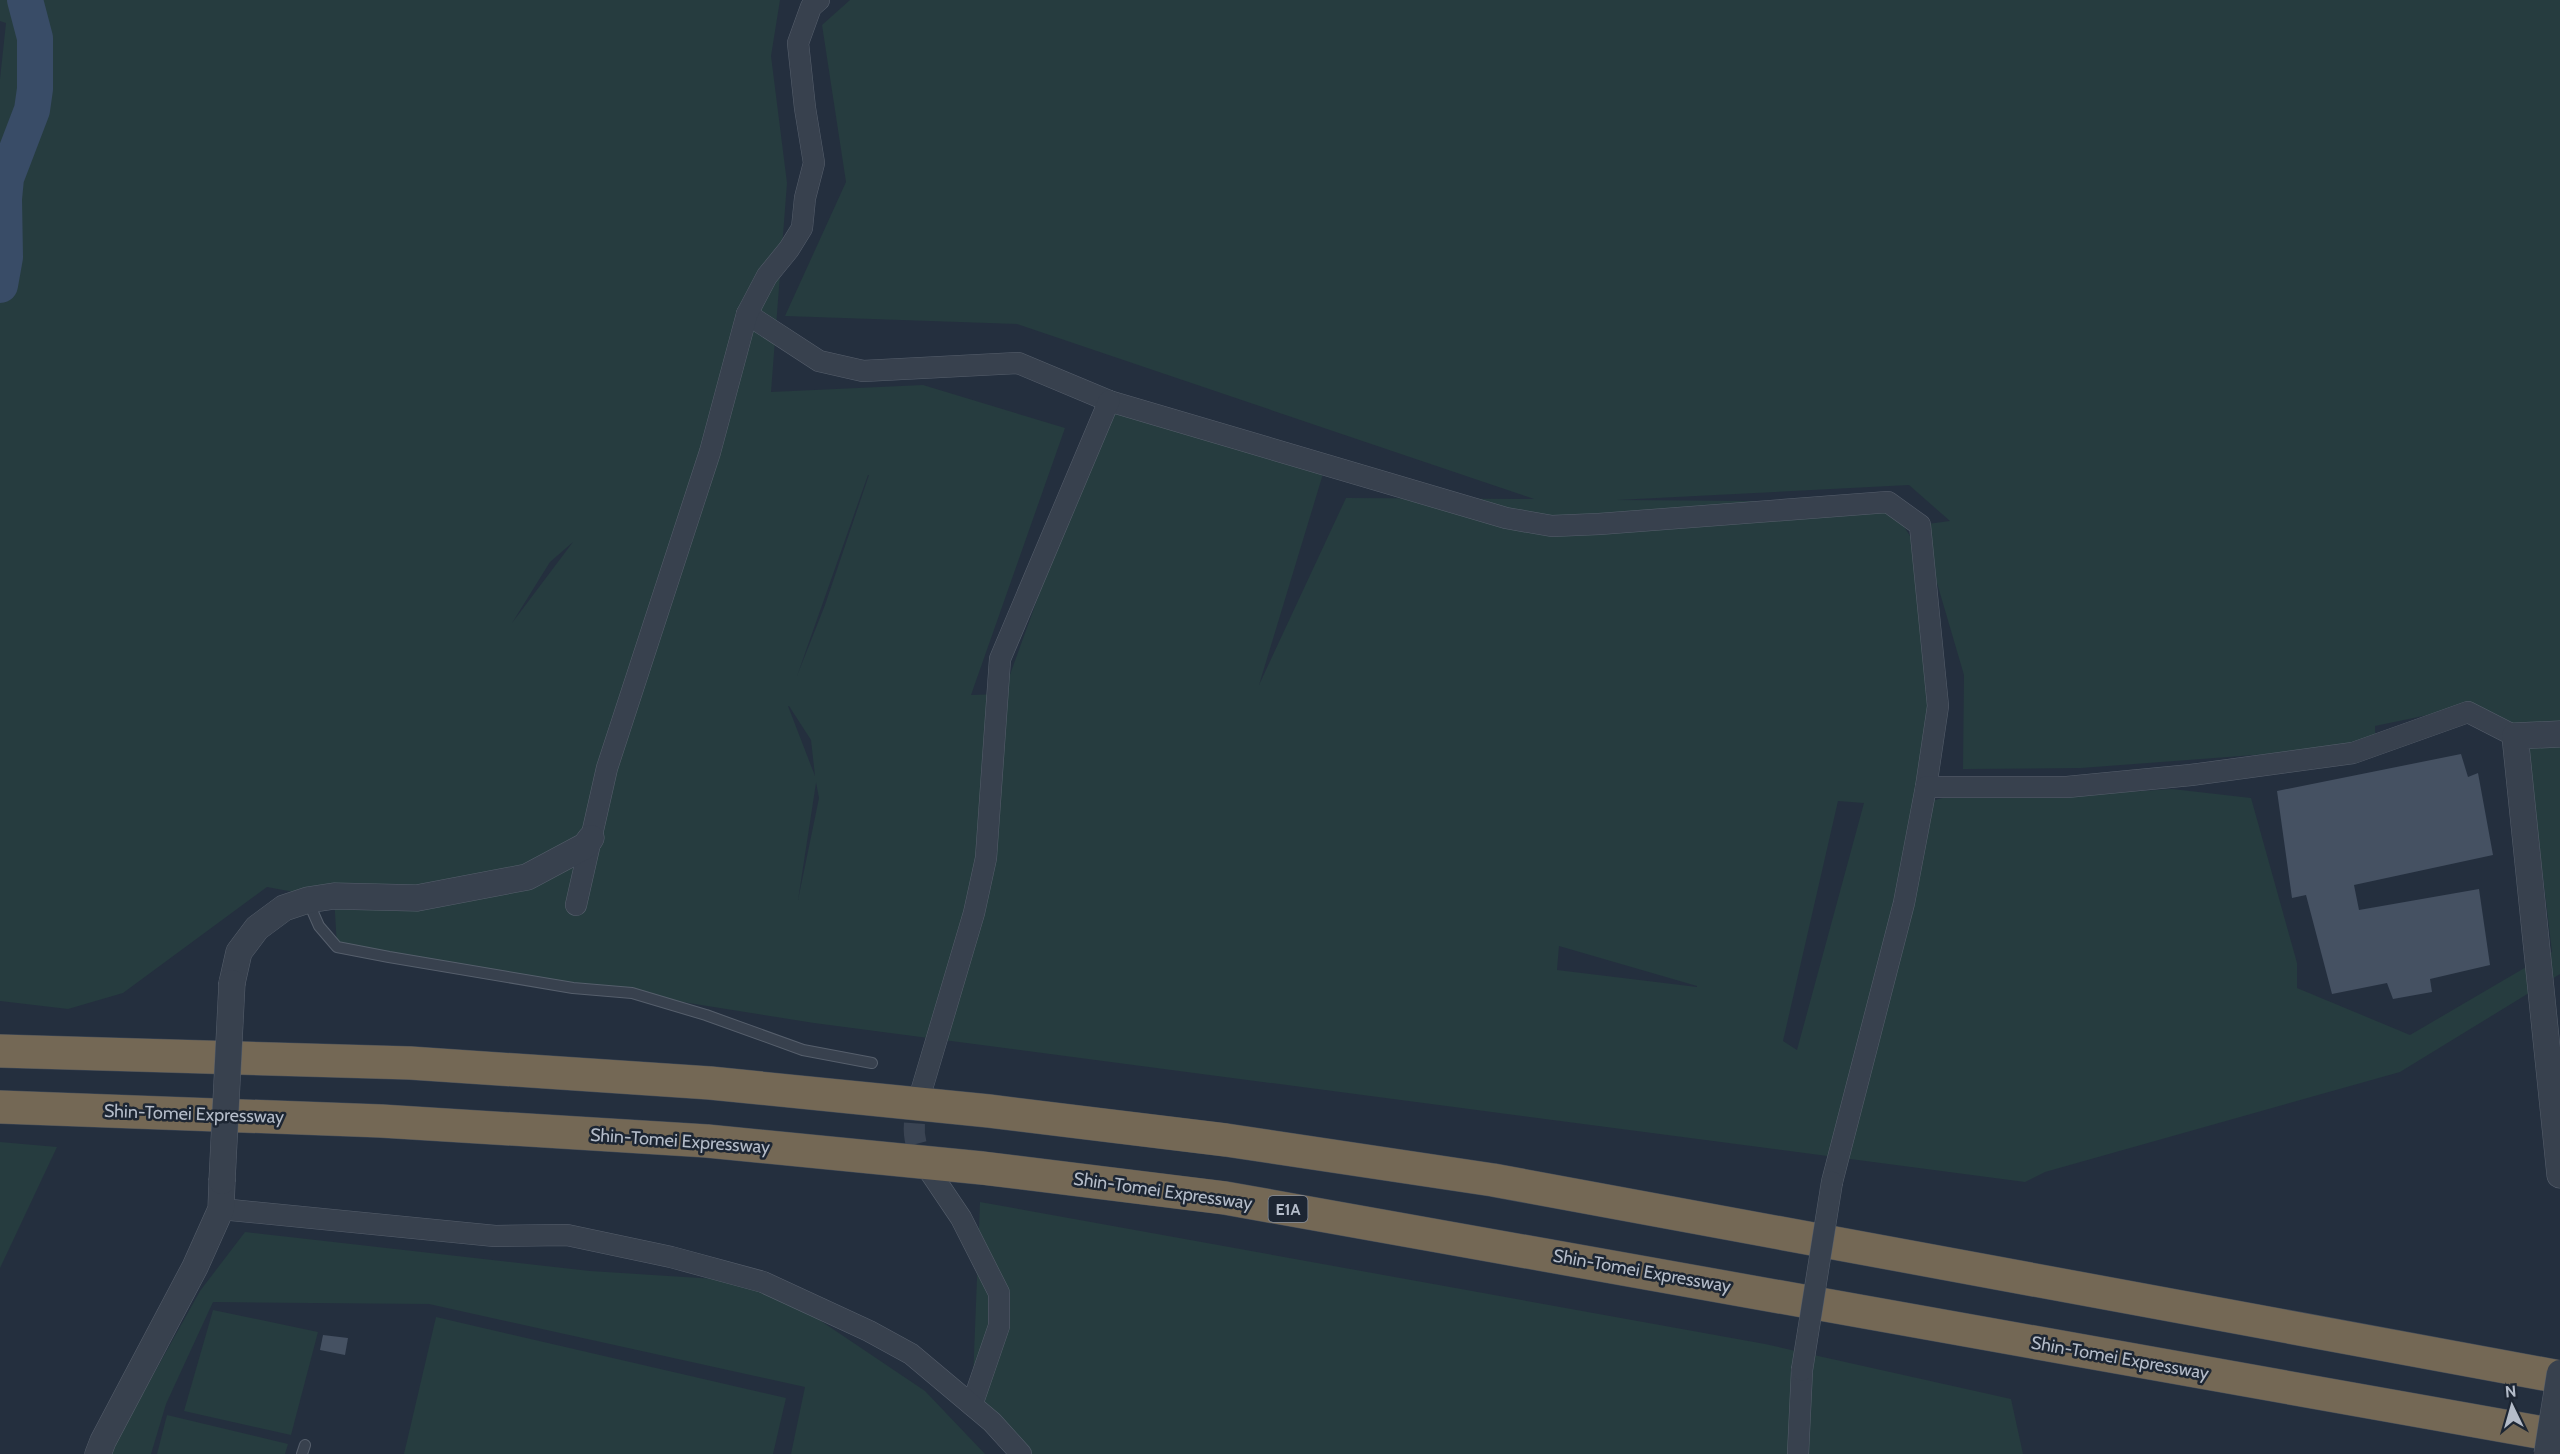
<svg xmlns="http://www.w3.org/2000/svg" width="2560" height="1454" font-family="Cabin,sans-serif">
<rect width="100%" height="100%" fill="#242f3e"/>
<g fill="#263c3f" fill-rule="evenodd">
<path d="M0,0H780L771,56L787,183L771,392L923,385L1065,428L971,695L1003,694L1109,401L1326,464L1259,685L1346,498L1534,499L1017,324L785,316L846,182L822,25L850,0H2560V728L2507,731L2466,707L2375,726V746L2081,768L1963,769L1964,675L1920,525L1950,521L1909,485L1617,500L1888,502L1923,556L1938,706L1916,805L1954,795H2080L2172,789L2251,798L2297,963V988L2410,1035L2552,952L2527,742H2560V974L2400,1072L2045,1172L2025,1182L814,1023L337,947L334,896L310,895L267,887L123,993L68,1009L0,1001V79L6,23L0,21ZM869,475L825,605L797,676L868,475ZM573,542L512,623L550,562ZM789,706L811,740L815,776L788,706ZM816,782L819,798L798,900L816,783ZM1838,801L1864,803L1797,1050L1783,1041ZM1559,946L1697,986V987L1557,970Z"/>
<polygon points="0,1142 57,1147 0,1268"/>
<polygon points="980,1202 1765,1344 2011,1399 2023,1454 1016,1454 972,1405"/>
<polygon points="245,1232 590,1271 763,1282 925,1391 985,1454 791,1454 805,1387 429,1304 213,1302 166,1404 151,1454 109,1454 200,1291"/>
<polygon points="213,1310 318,1332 291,1435 184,1411"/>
<polygon points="436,1317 786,1398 773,1454 404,1454"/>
<polygon points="167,1415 288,1444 285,1454 157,1454"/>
</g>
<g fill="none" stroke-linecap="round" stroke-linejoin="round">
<polyline stroke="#394c67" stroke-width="36" points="0,285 5,257 4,199 6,178 32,110 35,89 35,38 25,0"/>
</g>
<g fill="#455162">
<polygon points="2461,754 2468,777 2478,773 2493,855 2354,885 2359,910 2479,889 2490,965 2430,979 2432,992 2393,999 2387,983 2332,994 2306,895 2292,898 2277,791"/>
<polygon points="323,1335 348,1338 345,1355 320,1350"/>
</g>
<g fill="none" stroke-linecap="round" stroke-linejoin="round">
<path stroke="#3a4453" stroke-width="21" stroke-dasharray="21 10" stroke-linecap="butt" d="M921,1093C912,1124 910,1139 927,1168"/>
<g stroke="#565f6c" stroke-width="12">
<g id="service">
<polyline points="308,901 319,926 337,947 389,957 573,988 632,993 706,1015 803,1050 872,1063"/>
<polyline points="302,1454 305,1445"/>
</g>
</g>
<g stroke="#565f6c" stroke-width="22">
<g id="minor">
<polyline points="747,314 819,361 863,371 1018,363 1109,401 1506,518 1552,526 1599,524 1888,502 1920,525 1938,706 1926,787"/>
<polyline points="576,905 607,768 710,452 747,314 767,276 789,249 802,228 805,198 814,163 805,108 798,43 811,7 819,0"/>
<polyline points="921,1092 974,913 986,858 1000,659 1109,401"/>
<polyline points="930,1172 961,1218 999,1293 999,1326 972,1405"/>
<polyline points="1832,1182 1904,903 1926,787 2067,787 2191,775 2353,753 2468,712 2515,736"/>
<polyline points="221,1209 495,1236 567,1235 671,1257 763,1282 869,1331 911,1354 992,1422 1021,1454"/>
<polyline points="1798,1454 1802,1370"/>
</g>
</g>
<g stroke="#565f6c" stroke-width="27">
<g id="tertiary">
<polyline points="2560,734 2515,736 2560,1175"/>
<polyline points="232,983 239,952 257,928 284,908 308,900 334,896 417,898 527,877 585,846 591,838"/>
<polyline points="98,1454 103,1441 195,1267 221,1209 222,1181"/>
</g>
</g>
<g stroke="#434c59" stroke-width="34">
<g id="motorway">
<polyline points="0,1051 410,1063 710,1083 989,1111 1226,1140 1493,1180 2560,1377"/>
<polyline points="0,1107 381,1121 707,1141 982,1168 1225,1198 2560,1436"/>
</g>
</g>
<use href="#service" stroke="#38414e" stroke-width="10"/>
<use href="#minor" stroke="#38414e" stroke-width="21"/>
<use href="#tertiary" stroke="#38414e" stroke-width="26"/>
<use href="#motorway" stroke="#746855" stroke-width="33"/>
<g stroke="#565f6c" stroke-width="22" stroke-linecap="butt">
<polyline id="minor-bridge" points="1802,1370 1832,1182"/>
</g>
<g stroke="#565f6c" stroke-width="27" stroke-linecap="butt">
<g id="tertiary-bridge">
<polyline points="222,1181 232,983"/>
<polyline points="2547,1454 2560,1373"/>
</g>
</g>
<use href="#minor-bridge" stroke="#38414e" stroke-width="21"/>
<use href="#tertiary-bridge" stroke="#38414e" stroke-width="26"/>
</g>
<g text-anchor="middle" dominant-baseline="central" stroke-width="5" stroke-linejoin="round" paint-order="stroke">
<rect fill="#1d2633" stroke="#878f9c" stroke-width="1.5" x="1268.5" y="1196" width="39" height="26" rx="4.5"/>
<g font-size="16" font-weight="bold" fill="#b4bcc9">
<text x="1288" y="1209">E1A</text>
</g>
<g font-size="18" fill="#b4bcc9" stroke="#1d2633">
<text transform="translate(194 1114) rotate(2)">Shin-Tomei Expressway</text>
<text transform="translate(680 1141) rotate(4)">Shin-Tomei Expressway</text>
<text transform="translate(1163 1191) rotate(8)">Shin-Tomei Expressway</text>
<text transform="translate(1642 1271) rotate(10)">Shin-Tomei Expressway</text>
<text transform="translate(2120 1358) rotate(10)">Shin-Tomei Expressway</text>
</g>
</g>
<g transform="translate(2512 1406) rotate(355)" stroke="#1d2633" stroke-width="4.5" paint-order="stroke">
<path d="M0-4.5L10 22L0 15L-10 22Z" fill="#b4bcc9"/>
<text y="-9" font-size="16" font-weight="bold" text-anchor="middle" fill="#b4bcc9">N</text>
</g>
</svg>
